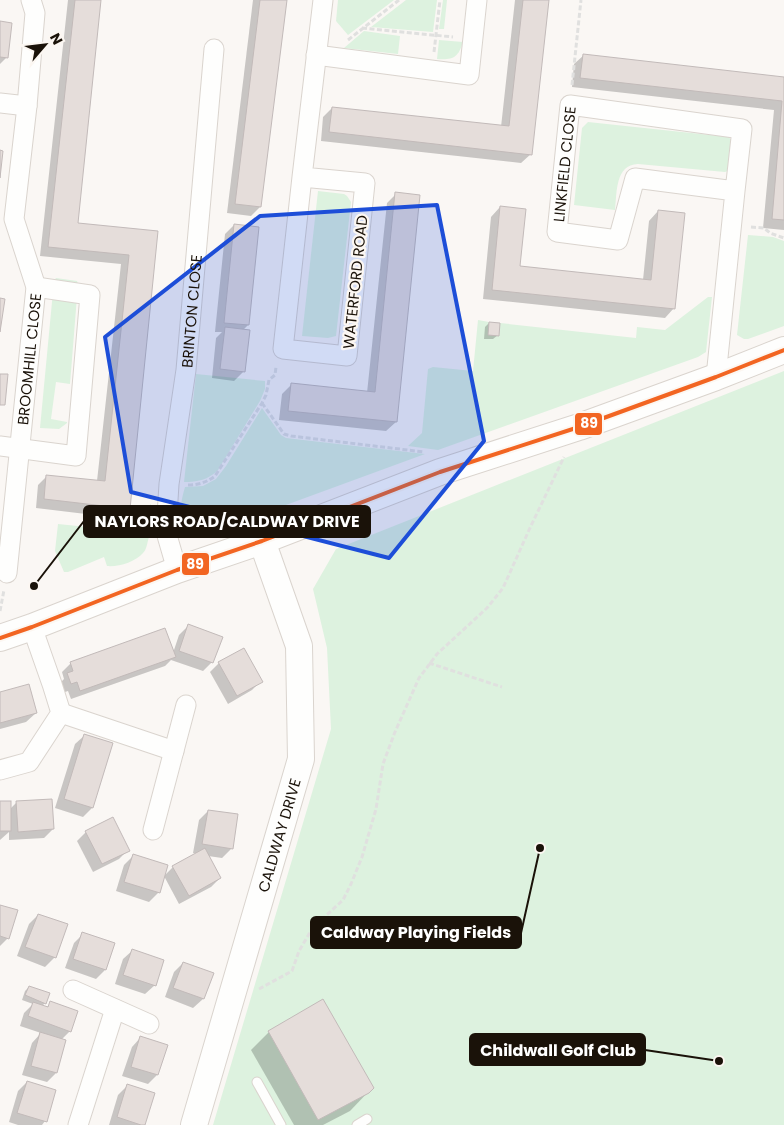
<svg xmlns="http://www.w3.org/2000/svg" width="784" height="1125" font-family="Poppins,sans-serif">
<rect width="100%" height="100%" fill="#faf7f4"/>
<g fill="#ddf2df">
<polygon points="338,0 394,0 348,35 336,21"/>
<polygon points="406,0 437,0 433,32 371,27"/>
<polygon points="443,0 447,0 444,29 439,29"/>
<polygon points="364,31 400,36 398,54 344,48"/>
<path d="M439,40L463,42C458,58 453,60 437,59Z"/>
<path d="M588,122L729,137L733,143L730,170L725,172L638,164C615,165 617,192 615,210L574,205L582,128Z"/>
<polygon points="318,191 344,194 347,196 351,202 336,336 328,338 302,336"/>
<polygon points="748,235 773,237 784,241 784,326 748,339 744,339 737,335"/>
<polygon points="56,278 77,281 78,284 70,384 56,382 51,419 67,422 67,423 59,429 40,428 54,281"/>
<polygon points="708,297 712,297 706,352 698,357 438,450 408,446 422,433 428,369 433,367 473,371 478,320 489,322 488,335 499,335 500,323 636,338 637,327 665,330"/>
<polygon points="784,371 784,1125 213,1125 331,729 327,648 313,589 336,549"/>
<path d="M196,374L265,381V389L260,401L218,470C208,480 198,482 184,482Z"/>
<path d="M262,408L281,435L286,438L425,454L215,531C212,532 210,533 207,533C193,534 181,521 181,508C181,501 183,494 185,487L203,486L216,479L226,466Z"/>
<path d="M151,504L149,533L147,534L149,537C147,543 147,549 143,553C135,562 119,567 107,566L104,557L68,572H64L55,551L58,524L117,530Z"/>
</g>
<g fill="#0003">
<polygon points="68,0 100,0 76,224 156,232 128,508 119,518 36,508 38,485 47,476 97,481 121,264 40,256"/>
<polygon points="253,0 285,0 260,207 251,216 227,213"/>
<polygon points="515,0 547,0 531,154 521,163 321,141 323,117 332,108 501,127"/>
<polygon points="0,23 7,57 0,64"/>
<polygon points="584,55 784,78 784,230 763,228 774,110 572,87 574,64"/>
<polygon points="396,194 396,422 386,431 279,420 282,394 291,385 367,393 387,203"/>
<polygon points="500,207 519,267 643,280 649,221 658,211 674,308 665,318 483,299 491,217"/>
<polygon points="234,225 248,325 242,331 244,371 234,381 212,378 216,338 222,332 215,332 225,234"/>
<polygon points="489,323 498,335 493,339 484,339 485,327"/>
<polygon points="188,626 212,662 203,671 171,660 165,666 71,699 68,691 62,693 59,684 64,679 62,672 71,663 173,653 179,635"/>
<polygon points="219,663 261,681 252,690 228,704 210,672"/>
<polygon points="0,693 36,713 26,722 0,729"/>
<polygon points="85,735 112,743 92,808 83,817 55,808 75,744"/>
<polygon points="0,802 10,809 17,802 53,829 44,838 9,840 9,832 0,840"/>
<polygon points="208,811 231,849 222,858 208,856 220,878 211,887 179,904 164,876 173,867 197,854 193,853 199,820"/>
<polygon points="86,832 128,850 119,859 93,872 77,841"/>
<polygon points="133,856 159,892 149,902 116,891 124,865"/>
<polygon points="0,906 8,938 0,946"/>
<polygon points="38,915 66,925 54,958 45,967 17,956 29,924"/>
<polygon points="83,934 114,944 105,970 96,979 65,968 74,943"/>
<polygon points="133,950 155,985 145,994 115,984 123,959"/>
<polygon points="183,963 212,974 203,999 193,1008 165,997 174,972"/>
<polygon points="29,987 45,1003 42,1006 46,1008 51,1003 70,1031 61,1040 56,1073 47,1082 22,1075 32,1043 41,1033 20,1026 24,1013 33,1004 22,1000 25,991"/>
<polygon points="269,1032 372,1088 350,1111 323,1125 294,1125 251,1050"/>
<polygon points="141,1037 166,1046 157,1075 148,1084 122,1076 132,1047"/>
<polygon points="27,1082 45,1121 42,1125 18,1125 9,1122 18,1091"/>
<polygon points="127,1086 143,1125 109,1125 118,1095"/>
</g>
<g fill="#e5ddda" stroke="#c2bab9">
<polygon points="75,0 101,0 78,223 158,231 130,509 44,499 46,475 105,481 129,255 48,247"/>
<polygon points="260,0 287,0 261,207 235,204"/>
<polygon points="523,0 549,0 532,155 329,132 332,107 509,126"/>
<polygon points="0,21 12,23 8,58 0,57"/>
<polygon points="583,54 784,77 784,220 772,219 782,101 580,78"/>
<polygon points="0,150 3,151 0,178"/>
<polygon points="395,192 420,195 397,422 288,411 291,383 375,392"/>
<polygon points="500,206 526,209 520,266 651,280 658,210 685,213 675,309 492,290"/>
<polygon points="234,224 259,227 249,325 224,323"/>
<polygon points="0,298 5,299 0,332"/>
<polygon points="489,322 500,323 499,336 488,335"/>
<polygon points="225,327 250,330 245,372 220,369"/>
<polygon points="0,374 8,374 5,405 0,405"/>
<polygon points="188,624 223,637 213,663 179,651"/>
<polygon points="165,628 176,657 80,691 77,682 71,684 67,673 73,671 70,662"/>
<polygon points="244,648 263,682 237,696 218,662"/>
<polygon points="29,684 37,713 0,723 0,692"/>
<polygon points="84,734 113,743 93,808 64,799"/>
<polygon points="52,799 54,829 18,832 16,801"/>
<rect x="0" y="801" width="11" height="30"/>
<polygon points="208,810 238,814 233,849 202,844"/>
<polygon points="113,817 130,851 102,864 85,831"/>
<polygon points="205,848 221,878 189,896 172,866"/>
<polygon points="133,854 168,865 160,893 124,882"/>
<polygon points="0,905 18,910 9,939 0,936"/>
<polygon points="38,914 68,924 56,958 25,947"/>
<polygon points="82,932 115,943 106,970 73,959"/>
<polygon points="132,949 164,960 156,986 123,975"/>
<polygon points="183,962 214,973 204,999 173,988"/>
<polygon points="29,986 50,993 46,1004 25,995"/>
<polygon points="323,999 374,1088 369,1093 318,1120 268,1031"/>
<polygon points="50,1001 78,1011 71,1032 28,1016 33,1002 48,1007"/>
<polygon points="40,1032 66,1040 57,1073 31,1066"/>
<polygon points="140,1036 168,1045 158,1075 131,1067"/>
<polygon points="27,1081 56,1090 47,1122 17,1113"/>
<polygon points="127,1084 155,1093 145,1125 141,1125 117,1117"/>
</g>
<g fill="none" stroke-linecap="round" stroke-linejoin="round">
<g stroke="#dad4ce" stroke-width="11">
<g id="lane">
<polyline points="257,1082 281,1125"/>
<polyline points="357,1125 367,1119"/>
</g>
</g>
<g stroke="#dad4ce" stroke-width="21">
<g id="street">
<polyline points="316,55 469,75 477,0"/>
<polyline points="0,103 27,106"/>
<polyline points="302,177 365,183 347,356 283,349 302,177 323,0"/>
<path id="s1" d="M716,377L735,191L635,178L618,240L557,232L570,105L742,129L735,191"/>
<polyline points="0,446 76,456 90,295 36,287"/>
<path id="s2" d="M177,570L166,532L169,484L186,370L214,49"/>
<path id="s3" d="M7,573L36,287L14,219L27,106L35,13L31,0"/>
<polyline points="61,713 174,751"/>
<polyline points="0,770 29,762 61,713 52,684 32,627"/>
<polyline points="153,830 186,705"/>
<polyline points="73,990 149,1024"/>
<polyline points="78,1125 115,1009"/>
</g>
</g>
<g stroke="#dad4ce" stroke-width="28">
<g id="secondary">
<polyline points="0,638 32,627 177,570 262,541 440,472 579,427 716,377 784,350"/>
<path id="s4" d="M194,1125L301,759L299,646L262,541"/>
</g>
</g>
<g stroke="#e0e0df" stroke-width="3" stroke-dasharray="5 2.5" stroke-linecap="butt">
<polyline points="362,28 453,37"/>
<polyline points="348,40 399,0"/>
<polyline points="434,52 440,0"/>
<polyline points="572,85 581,0"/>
<polyline points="751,227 764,228 770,233 784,238"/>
<polyline points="262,403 284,434 291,436 424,452"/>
<path d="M188,485C199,485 207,482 215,476L262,403L266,395L269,380L275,375L276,367"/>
<polyline points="0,611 4,590"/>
<polyline points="429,663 502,687"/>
<polyline points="259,989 292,971 299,951 309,934 319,922 343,900 351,884 362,857 376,809 383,764 395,732 419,678 437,654 487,608 503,588 529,530 564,457"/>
</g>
<use href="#lane" stroke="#fefefd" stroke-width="9"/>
<use href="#street" stroke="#fefefd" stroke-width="19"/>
<use href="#secondary" stroke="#fefefd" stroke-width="26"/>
<g stroke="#fcf7f2" stroke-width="8">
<polyline id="bus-1" points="0,638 32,627 177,570 262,541 440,472 579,427 716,377 784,350"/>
</g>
<use href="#bus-1" stroke="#f26522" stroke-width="4"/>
</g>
<path fill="#1d4ed8" fill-opacity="0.2" stroke="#1d4ed8" stroke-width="4" stroke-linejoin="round" d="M437,205L484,441L389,558L131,492L105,337L260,216Z"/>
<g text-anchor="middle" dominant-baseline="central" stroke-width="4.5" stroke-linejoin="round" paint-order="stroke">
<g font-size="15" fill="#1a1209" stroke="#fcf7f2">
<text stroke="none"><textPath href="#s1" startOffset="482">LINKFIELD CLOSE</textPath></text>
<text transform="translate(355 282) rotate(-84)">WATERFORD ROAD</text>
<text stroke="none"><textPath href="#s2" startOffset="262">BRINTON CLOSE</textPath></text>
<text stroke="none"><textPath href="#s3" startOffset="215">BROOMHILL CLOSE</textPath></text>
<text stroke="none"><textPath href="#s4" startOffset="302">CALDWAY DRIVE</textPath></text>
</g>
</g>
<path fill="none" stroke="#1a1209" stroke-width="2" d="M34 586L84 521M540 848L521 933M719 1061L645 1050"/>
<g fill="#1a1209" stroke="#fcf7f2" stroke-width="2">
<circle cx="34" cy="586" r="5"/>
<circle cx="540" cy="848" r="5"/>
<circle cx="719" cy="1061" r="5"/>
</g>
<g fill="#1a1209" stroke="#1a1209" stroke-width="2">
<rect x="84" y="506" width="286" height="31" rx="5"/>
<rect x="311" y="917" width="210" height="31" rx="5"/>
<rect x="470" y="1034" width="175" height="31" rx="5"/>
</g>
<g font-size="16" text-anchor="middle" font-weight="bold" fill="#fff">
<text x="227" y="527">NAYLORS ROAD/CALDWAY DRIVE</text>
<text x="416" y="938">Caldway Playing Fields</text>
<text x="558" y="1056">Childwall Golf Club</text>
</g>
<g stroke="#fcf7f2" stroke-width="2">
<rect x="574" y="412" width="29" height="24" rx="5" fill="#f26522"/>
<rect x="181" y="552" width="29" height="24" rx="5" fill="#f26522"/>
</g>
<g font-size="14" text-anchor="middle" font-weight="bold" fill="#fff">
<text x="589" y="428">89</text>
<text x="195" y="569">89</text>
</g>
<g transform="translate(45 45) rotate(62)" stroke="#fcf7f2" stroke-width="4" paint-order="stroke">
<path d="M0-4L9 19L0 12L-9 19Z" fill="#1a1209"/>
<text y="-8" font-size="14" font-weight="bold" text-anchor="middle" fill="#1a1209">N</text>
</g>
</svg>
